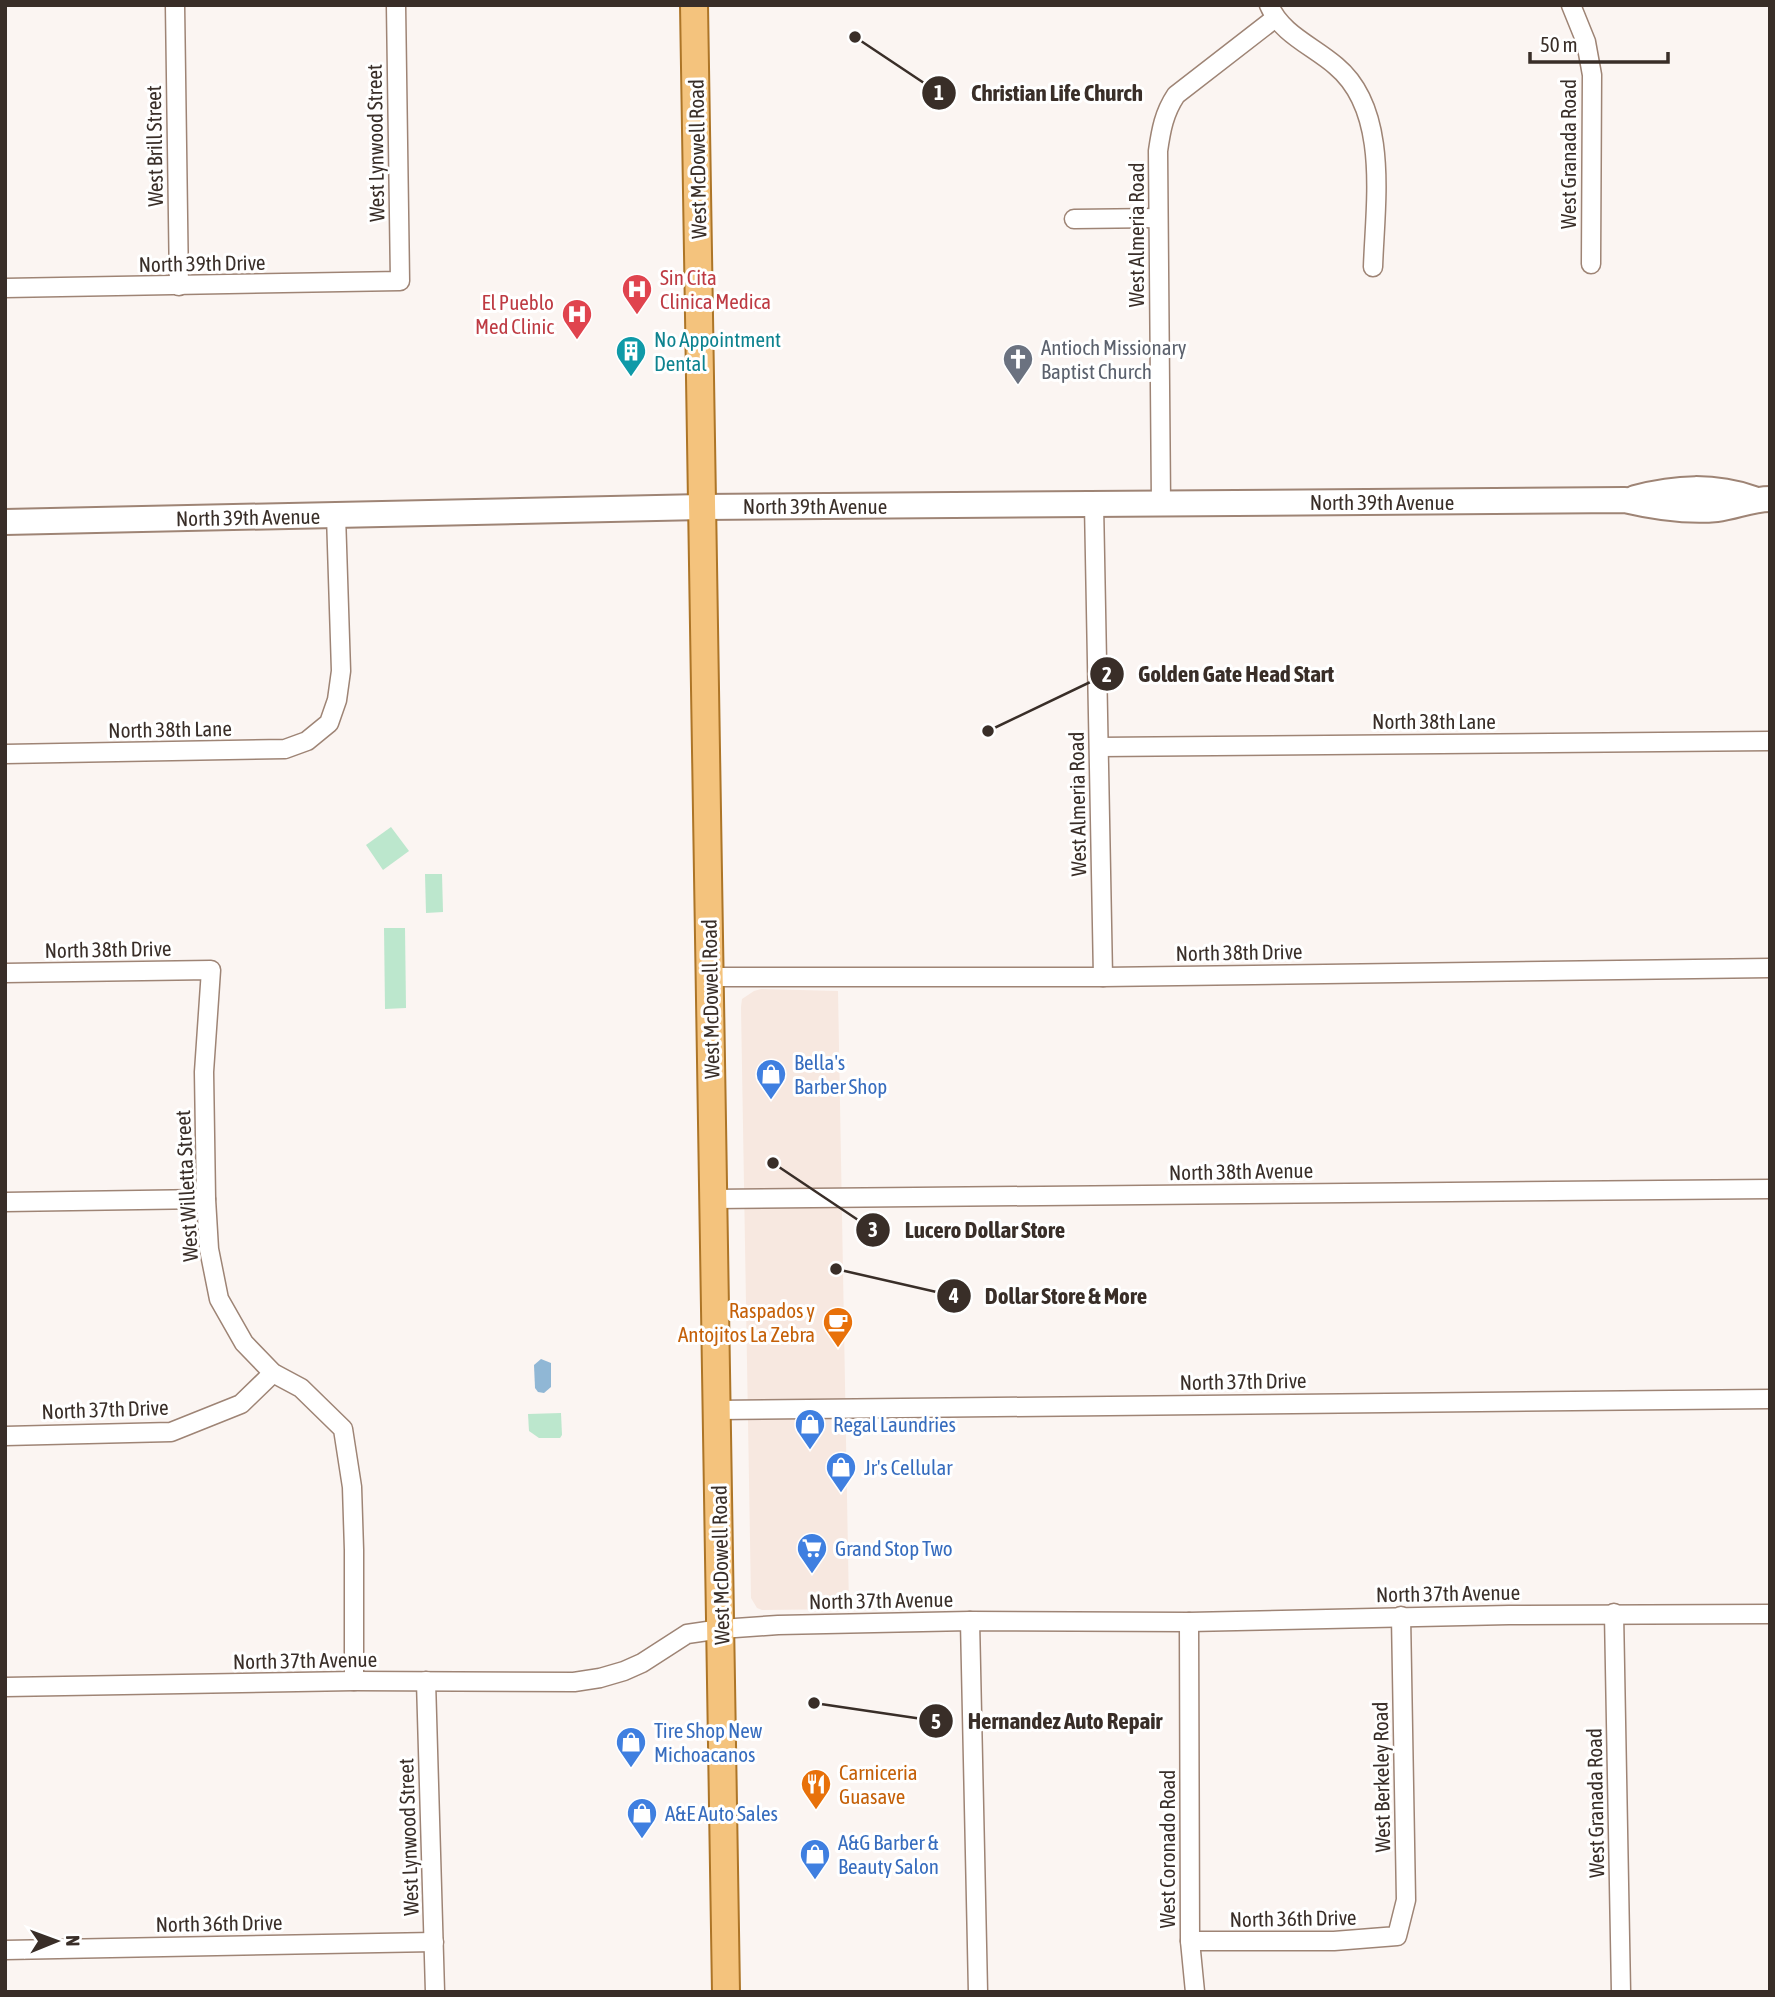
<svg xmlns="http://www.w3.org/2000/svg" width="1775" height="1997" font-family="'Asap Condensed',sans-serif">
<rect width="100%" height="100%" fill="#fbf5f2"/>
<polygon fill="#f7e8e0" points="761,989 838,991 849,1609 762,1610 757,1608 751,1598 741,1007 742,999 754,991"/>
<g fill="#bce7cd">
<polygon points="391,827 409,851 383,870 366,845"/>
<polygon points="425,874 442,874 443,912 426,913"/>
<polygon points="384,928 405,928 406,1008 385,1009"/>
<polygon points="561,1413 562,1435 560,1438 539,1438 529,1431 528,1414"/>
</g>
<polygon fill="#90b7d5" points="541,1359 551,1363 551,1387 544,1393 538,1392 535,1388 534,1365"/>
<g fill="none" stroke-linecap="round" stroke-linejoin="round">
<g stroke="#9e8475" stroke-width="21">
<g id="street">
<polyline points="175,5 179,286"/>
<path d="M1269,5C1281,34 1313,46 1336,66C1390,111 1375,204 1373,267"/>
<polyline points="1571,5 1586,42 1592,75 1591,264"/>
<polyline points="1074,219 1158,218"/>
<polyline points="5,288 400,281 396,5"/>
<path d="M1161,503L1158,151C1161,130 1164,113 1176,95L1274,19"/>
<polyline points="1094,504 1103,977"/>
<polyline points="1099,747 1770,741"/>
<polyline points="5,754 285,749 307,741 329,723 337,700 341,671 336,515"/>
<polyline points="5,973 211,970 204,1072 206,1199 209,1249 219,1299 244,1343 273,1373 301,1388 343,1429 352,1487 354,1550 354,1681"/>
<polyline points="710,977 1103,977 1770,968"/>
<polyline points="713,1199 1770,1189"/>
<polyline points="5,1202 206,1199"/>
<polyline points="717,1410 1770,1399"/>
<polyline points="5,1436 171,1432 241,1404 273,1373"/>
<polyline points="1614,1613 1621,1992"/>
<polyline points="970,1621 978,1992"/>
<polyline points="1189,1622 1190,1941 1195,1992"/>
<polyline points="426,1681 435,1992"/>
<polyline points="5,1687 354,1681 574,1682 600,1678 624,1671 642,1663 687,1634 721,1629 778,1625 970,1621 1189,1622 1509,1615 1770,1614"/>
<polyline points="1190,1941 1334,1941 1397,1936 1406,1900 1401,1616"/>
<polyline points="5,1950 434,1942"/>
</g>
</g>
<g stroke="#9e8475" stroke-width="28">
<g id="secondary">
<path d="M1635,498C1676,487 1714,485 1754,499"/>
<path d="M5,522L702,507L1625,500C1655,507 1686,512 1717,509C1735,507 1751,499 1770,499"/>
</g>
</g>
<g stroke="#ad7527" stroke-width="30">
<polyline id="primary" points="694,5 726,1992"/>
</g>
<use href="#street" stroke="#fff" stroke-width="18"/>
<use href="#secondary" stroke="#fff" stroke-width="24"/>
<use href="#primary" stroke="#f4c37d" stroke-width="26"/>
</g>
<defs>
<g id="hospital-pin" transform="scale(1.575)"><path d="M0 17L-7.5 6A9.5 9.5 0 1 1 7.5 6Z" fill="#e0444e" stroke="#fff"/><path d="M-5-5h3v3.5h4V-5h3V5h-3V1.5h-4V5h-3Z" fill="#fff"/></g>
<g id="building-pin" transform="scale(1.575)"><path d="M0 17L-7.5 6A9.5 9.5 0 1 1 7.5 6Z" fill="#0f9aa8" stroke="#fff"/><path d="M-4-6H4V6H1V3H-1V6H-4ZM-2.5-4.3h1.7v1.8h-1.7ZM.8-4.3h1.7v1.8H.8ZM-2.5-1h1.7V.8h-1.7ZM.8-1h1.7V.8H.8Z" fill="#fff"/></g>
<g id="church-pin" transform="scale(1.575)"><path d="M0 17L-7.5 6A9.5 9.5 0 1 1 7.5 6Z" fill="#6b7280" stroke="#fff"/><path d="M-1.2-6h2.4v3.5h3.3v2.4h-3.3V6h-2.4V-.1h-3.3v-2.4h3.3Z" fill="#fff"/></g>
<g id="shop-pin" transform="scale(1.575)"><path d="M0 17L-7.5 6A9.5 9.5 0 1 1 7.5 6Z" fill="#3f7fe0" stroke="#fff"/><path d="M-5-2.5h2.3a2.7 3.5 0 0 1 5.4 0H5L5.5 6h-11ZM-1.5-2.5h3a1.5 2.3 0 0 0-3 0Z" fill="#fff"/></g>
<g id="cafe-pin" transform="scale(1.575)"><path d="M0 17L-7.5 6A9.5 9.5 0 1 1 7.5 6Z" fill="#e8710a" stroke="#fff"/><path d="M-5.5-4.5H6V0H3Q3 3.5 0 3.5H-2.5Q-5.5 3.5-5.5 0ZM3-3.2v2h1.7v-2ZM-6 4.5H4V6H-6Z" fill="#fff"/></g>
<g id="supermarket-pin" transform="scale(1.575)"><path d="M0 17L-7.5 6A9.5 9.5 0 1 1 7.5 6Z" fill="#3f7fe0" stroke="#fff"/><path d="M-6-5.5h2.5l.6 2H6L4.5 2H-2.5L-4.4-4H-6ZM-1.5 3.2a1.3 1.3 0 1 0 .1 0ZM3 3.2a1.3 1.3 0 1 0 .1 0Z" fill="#fff"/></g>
<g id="restaurant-pin" transform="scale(1.575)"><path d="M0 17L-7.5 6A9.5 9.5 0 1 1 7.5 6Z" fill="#e8710a" stroke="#fff"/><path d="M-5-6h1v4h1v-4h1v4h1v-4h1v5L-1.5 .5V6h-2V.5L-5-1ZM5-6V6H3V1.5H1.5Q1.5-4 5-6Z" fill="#fff"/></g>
</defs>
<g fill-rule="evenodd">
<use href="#hospital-pin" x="637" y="289"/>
<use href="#hospital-pin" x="577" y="314"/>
<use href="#building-pin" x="631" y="351"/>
<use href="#church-pin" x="1018" y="359"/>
<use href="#shop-pin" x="771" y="1074"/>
<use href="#cafe-pin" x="838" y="1322"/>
<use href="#shop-pin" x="810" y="1424"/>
<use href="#shop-pin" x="841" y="1467"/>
<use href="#supermarket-pin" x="812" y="1548"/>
<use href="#shop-pin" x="631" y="1742"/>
<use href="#restaurant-pin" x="816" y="1784"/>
<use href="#shop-pin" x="642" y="1813"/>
<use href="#shop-pin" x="815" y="1854"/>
</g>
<g text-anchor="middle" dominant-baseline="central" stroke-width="6" stroke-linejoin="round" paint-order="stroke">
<g font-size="21" fill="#392e28" stroke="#fff">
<text transform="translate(375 143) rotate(-91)">West Lynwood Street</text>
<text transform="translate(154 146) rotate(-91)">West Brill Street</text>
<text transform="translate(1568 154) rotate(-90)">West Granada Road</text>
<text transform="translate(697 159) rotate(-91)">West McDowell Road</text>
<text transform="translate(1136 235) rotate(-90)">West Almeria Road</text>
<text transform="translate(202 263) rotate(-1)">North 39th Drive</text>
<text x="1382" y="502">North 39th Avenue</text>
<text x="815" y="506">North 39th Avenue</text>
<text transform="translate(248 517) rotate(-1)">North 39th Avenue</text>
<text x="1434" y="721">North 38th Lane</text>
<text transform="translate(170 729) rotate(-1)">North 38th Lane</text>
<text transform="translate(1077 804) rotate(-91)">West Almeria Road</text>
<text transform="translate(108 949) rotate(-1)">North 38th Drive</text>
<text transform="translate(1239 952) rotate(-1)">North 38th Drive</text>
<text transform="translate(710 999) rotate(-91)">West McDowell Road</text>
<text transform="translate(1241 1171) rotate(-1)">North 38th Avenue</text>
<text transform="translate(186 1186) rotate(-93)">West Willetta Street</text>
<text transform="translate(1243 1381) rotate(-1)">North 37th Drive</text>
<text transform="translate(105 1409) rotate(-2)">North 37th Drive</text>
<text transform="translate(720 1565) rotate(-91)">West McDowell Road</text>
<text transform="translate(1448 1593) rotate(-1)">North 37th Avenue</text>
<text transform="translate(881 1600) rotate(-1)">North 37th Avenue</text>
<text transform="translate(305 1660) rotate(-1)">North 37th Avenue</text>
<text transform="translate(1381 1777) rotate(-91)">West Berkeley Road</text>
<text transform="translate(1595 1803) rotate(-91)">West Granada Road</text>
<text transform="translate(408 1837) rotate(-92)">West Lynwood Street</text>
<text transform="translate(1167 1849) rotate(-90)">West Coronado Road</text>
<text transform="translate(1293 1918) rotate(-1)">North 36th Drive</text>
<text transform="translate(219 1923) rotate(-1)">North 36th Drive</text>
</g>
<g font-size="21" fill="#be3a42" stroke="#fff" text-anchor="start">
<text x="660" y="277">Sin Cita<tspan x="660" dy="24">Clinica Medica</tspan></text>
<text x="554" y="302" text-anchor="end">El Pueblo<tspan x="554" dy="24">Med Clinic</tspan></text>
</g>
<g font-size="21" fill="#0d838f" stroke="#fff" text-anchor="start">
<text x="654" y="339">No Appointment<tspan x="654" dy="24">Dental</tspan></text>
</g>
<g font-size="21" fill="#5b616d" stroke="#fff" text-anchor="start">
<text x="1041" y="347">Antioch Missionary<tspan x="1041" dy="24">Baptist Church</tspan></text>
</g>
<g font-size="21" fill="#366cbe" stroke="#fff" text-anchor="start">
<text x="794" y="1062">Bella's<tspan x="794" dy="24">Barber Shop</tspan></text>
<text x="833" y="1424">Regal Laundries</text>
<text x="864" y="1467">Jr's Cellular</text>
<text x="835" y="1548">Grand Stop Two</text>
<text x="654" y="1730">Tire Shop New<tspan x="654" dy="24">Michoacanos</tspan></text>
<text x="665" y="1813">A&amp;E Auto Sales</text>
<text x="838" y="1842">A&amp;G Barber &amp;<tspan x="838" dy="24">Beauty Salon</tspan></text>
</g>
<g font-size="21" fill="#c56008" stroke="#fff" text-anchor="end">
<text x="815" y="1310">Raspados y<tspan x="815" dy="24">Antojitos La Zebra</tspan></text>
<text x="839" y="1772" text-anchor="start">Carniceria<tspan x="839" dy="24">Guasave</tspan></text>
</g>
</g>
<path fill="none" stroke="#392e28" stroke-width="2.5" d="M855 37L939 93M988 731L1107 674M773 1163L873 1230M836 1269L954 1296M814 1703L936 1721"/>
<g fill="#392e28" stroke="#fff" stroke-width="2.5">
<circle cx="855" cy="37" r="7"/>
<circle cx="988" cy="731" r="7"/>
<circle cx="773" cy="1163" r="7"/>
<circle cx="836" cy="1269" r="7"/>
<circle cx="814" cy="1703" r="7"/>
<circle cx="939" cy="93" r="18"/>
<circle cx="1107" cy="674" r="18"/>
<circle cx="873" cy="1230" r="18"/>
<circle cx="954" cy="1296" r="18"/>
<circle cx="936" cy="1721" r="18"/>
</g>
<g font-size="21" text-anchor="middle" font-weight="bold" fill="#fff">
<text x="939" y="100">1</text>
<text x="1107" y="682">2</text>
<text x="873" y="1237">3</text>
<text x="954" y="1303">4</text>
<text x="936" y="1729">5</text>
</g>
<g font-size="23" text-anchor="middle" font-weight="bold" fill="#392e28" stroke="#fff" stroke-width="6" stroke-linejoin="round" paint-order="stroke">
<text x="1057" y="101">Christian Life Church</text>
<text x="1236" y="682">Golden Gate Head Start</text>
<text x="985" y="1238">Lucero Dollar Store</text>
<text x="1066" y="1304">Dollar Store &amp; More</text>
<text x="1065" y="1729">Hernandez Auto Repair</text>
</g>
<rect width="1775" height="1997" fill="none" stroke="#392e28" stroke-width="14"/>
<g transform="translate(56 1941) rotate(89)" stroke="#ffffff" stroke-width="5" paint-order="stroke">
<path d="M0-5L12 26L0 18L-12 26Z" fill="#392e28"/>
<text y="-10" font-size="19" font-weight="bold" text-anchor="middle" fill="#392e28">N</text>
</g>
<path d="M1530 52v10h138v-10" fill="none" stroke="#392e28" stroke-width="3.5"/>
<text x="1540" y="52" font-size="21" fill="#392e28" stroke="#ffffff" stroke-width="5" paint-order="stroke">50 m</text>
</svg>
